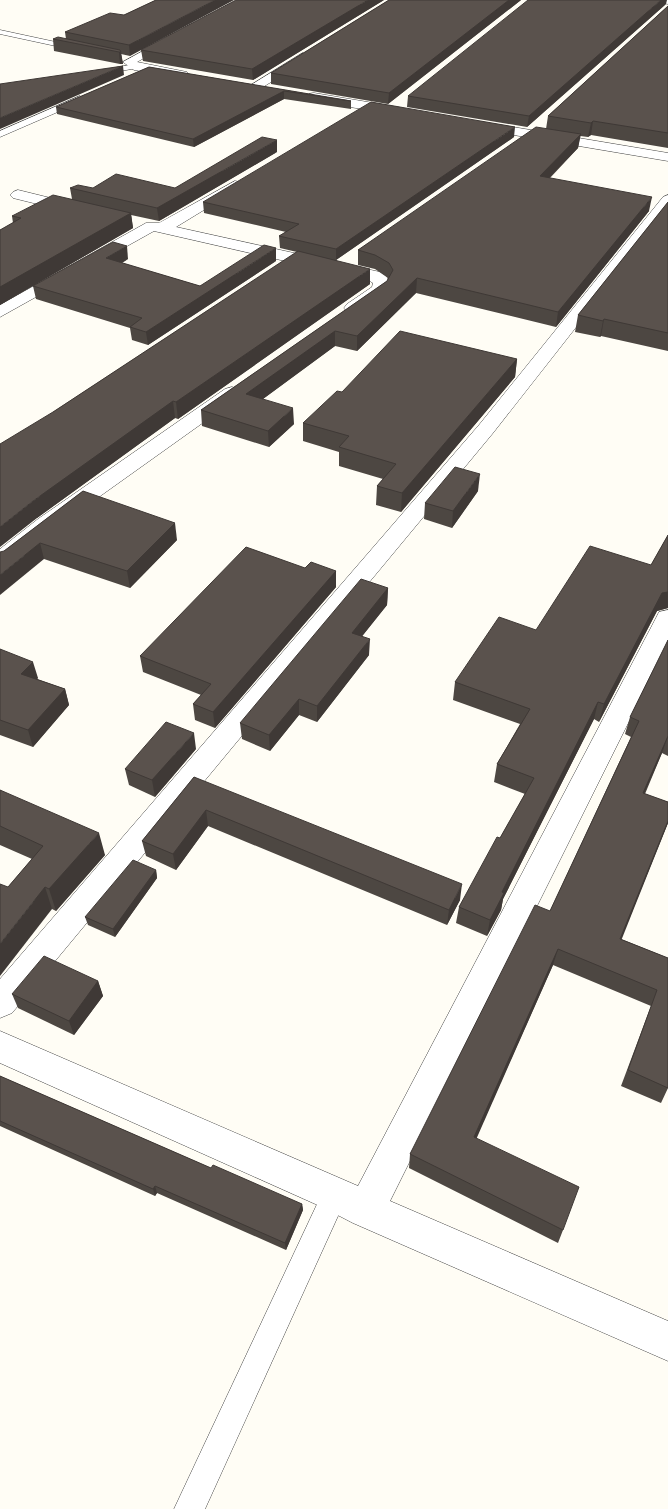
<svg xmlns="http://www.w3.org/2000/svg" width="668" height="1509" font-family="Lora,serif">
<rect width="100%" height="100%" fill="#fffdf5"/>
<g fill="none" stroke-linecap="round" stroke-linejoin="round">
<g stroke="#444" stroke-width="1">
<g id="service">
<polygon points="0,30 79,47 83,49 79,51 0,34"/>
<polygon points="134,64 137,64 137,68 99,75 95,72"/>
<polygon points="80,96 84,99 83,101 0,137 0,131"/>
<polygon points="335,1181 344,1185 348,1194 205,1509 174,1509 326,1185"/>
</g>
</g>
<g stroke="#444" stroke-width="1">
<g id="minor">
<polygon points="655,0 668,0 668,4 656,2"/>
<polygon points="176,33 182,36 180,38 137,62 187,72 189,75 187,78 134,70 123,62"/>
<polygon points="303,53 309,57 307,60 258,90 250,90 248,87"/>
<polygon points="314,93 403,108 410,112 403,116 309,100 308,97 309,94"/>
<polygon points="477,121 668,153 668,161 472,128 470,125 472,122"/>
<path d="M235,181L240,182L242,185L240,188L176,227L380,272L386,276L391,284C384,297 362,316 347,312L344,308L347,304L372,287L373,283L368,280L154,231L0,317V305L146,223H159Z"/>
<polygon points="18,190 83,206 86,209 78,214 13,198 10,195 13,192"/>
<polygon points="668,195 668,210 493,433 12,1013 0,1018 0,979 479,425 663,197"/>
<polygon points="232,387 239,389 242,393 239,397 54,529 8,566 0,568 0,549 38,519 225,389"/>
<polygon points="668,610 668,643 390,1201 668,1321 668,1361 353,1223 322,1207 0,1063 0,1031 358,1186 656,618 659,612"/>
</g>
</g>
<use href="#service" fill="#fff" fill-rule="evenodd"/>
<use href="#minor" fill="#fff" fill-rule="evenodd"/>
</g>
<g fill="#4d4742">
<polygon points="156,0 130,56 121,54 123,64 120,64 54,51 53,39 66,39 65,32 124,15"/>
<polygon points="384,0 253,80 143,61 141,50"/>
<polygon points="389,0 521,0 388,104 271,84 271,73"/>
<polygon points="666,4 527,127 407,107 408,96"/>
<polygon points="668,6 668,148 591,135 588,137 580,136 578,148 550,178 649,211 556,327 416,293 357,351 335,346 263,399 294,424 269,447 202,426 201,410 387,281 388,278 375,269 358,265 358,250 546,129 548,116"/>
<polygon points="149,67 351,101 351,109 284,99 194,147 57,114 56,107"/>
<polygon points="514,137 336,260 370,284 178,419 175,418 37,518 53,412 297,252 280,248 279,236 286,232 204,213 203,202"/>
<polygon points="277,152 159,221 131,215 133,228 0,305 0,230 13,223 12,216 72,199 70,188 175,188"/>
<polygon points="668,202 668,351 601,336 600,337 575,332 578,315"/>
<polygon points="128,259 122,263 200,286 276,261 148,345 132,340 130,328 36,299 33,286"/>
<polygon points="517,359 515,377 401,512 376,505 377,486 383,479 339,466 339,452 303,441 303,423 342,392"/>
<polygon points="83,491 177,540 130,588 44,559 4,551"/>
<polygon points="478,491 452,528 424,519 425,503"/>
<polygon points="668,535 668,608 657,611 599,722 594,719 503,899 501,910 487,936 456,923 459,907 500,838 525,794 494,782 497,764 520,724 453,700 455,682 536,630 651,565"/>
<polygon points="305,568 336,571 336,587 215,728 195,720 193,704 201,695 143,672 140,656"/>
<polygon points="388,588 387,605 362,636 369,655 317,722 299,715 270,751 242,739 240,723"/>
<polygon points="668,640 668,756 662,753 645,794 668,802 668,823 621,939 668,958 668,1088 661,1103 621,1086 651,1006 553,965 476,1138 563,1230 558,1243 409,1168 410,1154 550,911 631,737 625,734 630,717"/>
<polygon points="0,649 38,678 37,679 65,689 69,705 33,747 0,735"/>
<polygon points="196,749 155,797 129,785 125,769"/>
<polygon points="194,777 460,900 447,925 208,826 176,870 146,856 142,841"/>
<polygon points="0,790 105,855 56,911 8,887 32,859 0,845"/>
<polygon points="156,870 157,878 115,937 88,925 85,917"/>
<polygon points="98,981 103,996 74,1035 18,1008 12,994"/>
<polygon points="0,1076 211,1168 302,1204 303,1210 286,1250 157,1193 155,1196 0,1126"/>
</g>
<g fill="#3f3936">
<polygon points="215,0 234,0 130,56 129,45"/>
<polygon points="368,0 384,0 253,80 252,69"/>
<polygon points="509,0 521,0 388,104 389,93"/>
<polygon points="661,0 667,0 666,4 527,127 529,116"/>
<polygon points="119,52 121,52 123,64 120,64"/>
<polygon points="123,66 124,75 0,129 0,118"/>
<polygon points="284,91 284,99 194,147 193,139"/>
<polygon points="593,121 591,135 588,137 591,123"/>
<polygon points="515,127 514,137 336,260 336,249"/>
<polygon points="581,134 578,148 538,189 540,176"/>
<polygon points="277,140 277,152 159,221 157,208"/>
<polygon points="652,197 649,211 556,327 558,312"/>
<polygon points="131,213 133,228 0,305 0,287"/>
<polygon points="127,246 128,259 108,271 106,258"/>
<polygon points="276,248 276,261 148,345 146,332"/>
<polygon points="370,269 370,284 178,419 176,402"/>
<polygon points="417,278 416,293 357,351 357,336"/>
<polygon points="604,319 601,336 600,337 603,321"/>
<polygon points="335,331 335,346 248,410 246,394"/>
<polygon points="517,359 515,377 401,512 402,493"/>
<polygon points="173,401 175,418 37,518 0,547 0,527 33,501"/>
<polygon points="293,408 294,424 269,447 268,431"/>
<polygon points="480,474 478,491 452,528 453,511"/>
<polygon points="175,523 177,540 130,588 127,571"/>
<polygon points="40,543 44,559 0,595 0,575"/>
<polygon points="336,571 336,587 215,728 213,712"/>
<polygon points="388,588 387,605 352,649 352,633"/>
<polygon points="668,592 668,608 657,611 599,722 604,704 662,593"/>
<polygon points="370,639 369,655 317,722 317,706"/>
<polygon points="33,662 38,678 26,690 21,674"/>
<polygon points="65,689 69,705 33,747 28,730"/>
<polygon points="299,699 299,715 270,751 269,735"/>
<polygon points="598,702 594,719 503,899 501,910 487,936 490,920 502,892"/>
<polygon points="194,733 196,749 155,797 152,780"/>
<polygon points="668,736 662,753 637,810 643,793"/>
<polygon points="206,810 208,826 176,870 173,854"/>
<polygon points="668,821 668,823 615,956 620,939"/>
<polygon points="99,833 105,855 56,911 49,889"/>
<polygon points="156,870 157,878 115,937 113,929"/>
<polygon points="462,884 460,900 447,925 449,910"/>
<polygon points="45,887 52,909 0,976 0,944"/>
<polygon points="558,949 553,965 471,1151 474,1137"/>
<polygon points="98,981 103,996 74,1035 69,1021"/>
<polygon points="155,1186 157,1193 155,1196 153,1189"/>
<polygon points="302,1204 303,1210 286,1250 285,1243"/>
</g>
<g fill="#5a524d" stroke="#3f3936">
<polygon points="156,0 215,0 129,45 65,32 110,13 124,15"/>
<polygon points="236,0 368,0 252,69 141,50"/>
<polygon points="389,0 509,0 389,93 271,73"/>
<polygon points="528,0 661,0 529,116 408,96"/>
<polygon points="668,6 668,133 593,121 591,123 548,116"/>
<polygon points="58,37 120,50 121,52 119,52 53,39"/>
<polygon points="123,66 0,118 0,84"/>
<polygon points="149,67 351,101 284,91 193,139 56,107"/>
<polygon points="371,102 515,127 336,249 279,236 299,224 203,202"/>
<polygon points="536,127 581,134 540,176 652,197 558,312 417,278 357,336 335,331 246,394 293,408 268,431 201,410 387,281 393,270 389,263 375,255 358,250"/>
<polygon points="262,137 277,140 157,208 70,188 78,185 93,188 116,174 175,188"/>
<polygon points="53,195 131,213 0,287 0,230 21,218 12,216"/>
<polygon points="668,202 668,333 604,319 603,321 578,315"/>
<polygon points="113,242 127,246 106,258 200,286 264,245 276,248 146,332 130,327 142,318 33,286"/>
<polygon points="298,251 370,269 176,402 173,401 33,501 0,527 0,444 53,412"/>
<polygon points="400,331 517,359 402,493 377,486 396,464 339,447 349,436 303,423 337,391 342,392"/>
<polygon points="455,467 480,474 453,511 425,503"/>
<polygon points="83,491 175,523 127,571 40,543 0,575 0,552 4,551"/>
<polygon points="668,535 668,592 662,593 604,704 598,702 502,892 504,893 490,920 459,907 497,837 500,838 534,778 497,764 530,709 455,682 499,617 536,630 590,546 651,565"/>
<polygon points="246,547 305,568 311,562 336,571 213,712 193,704 211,684 140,656"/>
<polygon points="361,579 388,588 352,633 370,639 317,706 299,699 269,735 240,723"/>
<polygon points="668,640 668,736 643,793 668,802 668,821 620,939 668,958 668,1088 628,1070 657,990 558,949 474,1137 579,1187 563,1230 410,1154 535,905 550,911 639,721 630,717"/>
<polygon points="0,649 33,662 21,674 65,689 28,730 0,720"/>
<polygon points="166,722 194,733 152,780 125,769"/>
<polygon points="194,777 462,884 449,910 206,810 173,854 142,841"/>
<polygon points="0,790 99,833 49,889 45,887 0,944 0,884 8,887 43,846 0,826"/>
<polygon points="133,860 156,870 113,929 85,917"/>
<polygon points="44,956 98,981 69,1021 12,994"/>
<polygon points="0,1076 211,1168 213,1165 302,1204 285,1243 155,1186 153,1189 0,1121"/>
</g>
</svg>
